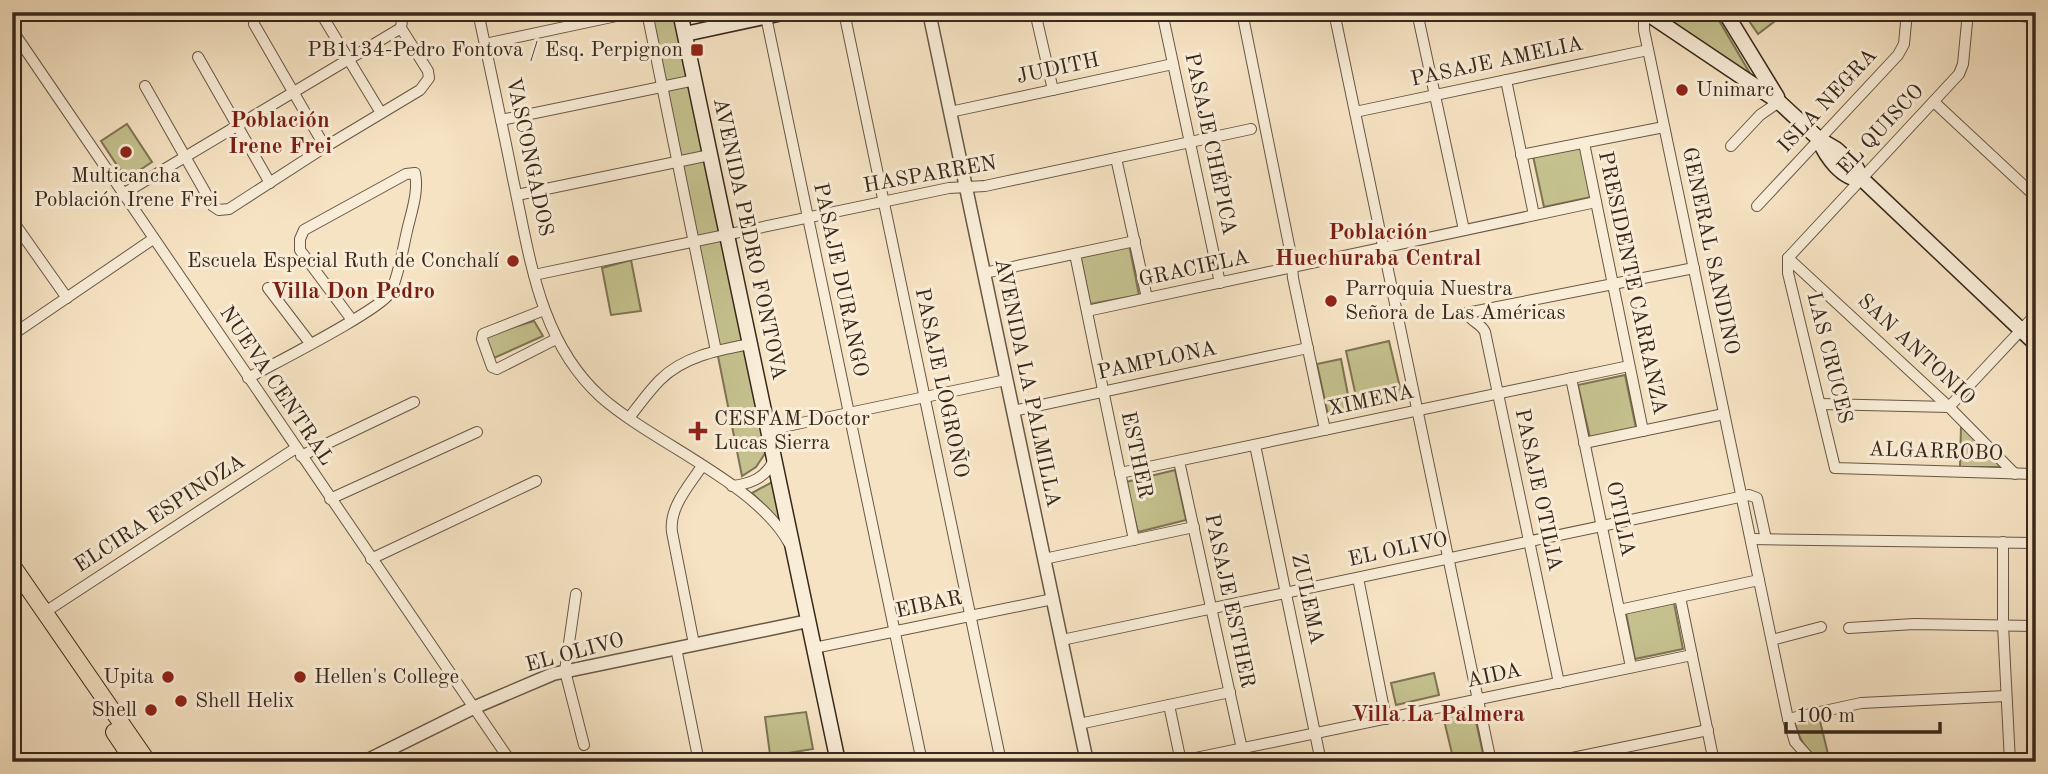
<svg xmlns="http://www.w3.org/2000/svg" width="2048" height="774" font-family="'Old Standard TT',serif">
<rect width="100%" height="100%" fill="#f6e3c3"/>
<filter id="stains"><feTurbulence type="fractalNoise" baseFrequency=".00286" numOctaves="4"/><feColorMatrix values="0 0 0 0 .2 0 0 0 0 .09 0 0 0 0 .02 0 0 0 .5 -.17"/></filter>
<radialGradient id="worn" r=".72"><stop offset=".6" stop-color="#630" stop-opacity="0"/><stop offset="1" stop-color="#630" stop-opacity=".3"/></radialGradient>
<g fill="#c4c18e" stroke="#7e7454" stroke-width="2">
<polygon points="649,12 676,12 766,452 756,467 742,476"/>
<polygon points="1658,12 1714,12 1751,75"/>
<polygon points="1743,12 1787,12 1758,34"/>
<polygon points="127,124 152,162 126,179 101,141"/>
<polygon points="1580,145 1591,197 1544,207 1533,156"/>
<polygon points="1129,244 1139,295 1090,304 1080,254"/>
<polygon points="631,260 641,311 611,315 602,268"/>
<polygon points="534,321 543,336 494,358 485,336"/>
<polygon points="1389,341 1403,400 1359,410 1346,351"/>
<polygon points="1341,359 1351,410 1328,415 1317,364"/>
<polygon points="1625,375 1636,428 1590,438 1578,385"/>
<polygon points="1961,426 2003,467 1960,467"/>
<polygon points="1175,470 1186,520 1138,532 1126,482"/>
<polygon points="774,481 783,524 752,493"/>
<polygon points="1674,603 1683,649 1635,659 1626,613"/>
<polygon points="1434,673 1439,695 1396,705 1391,683"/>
<polygon points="1473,708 1484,758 1454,762 1443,716"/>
<polygon points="806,712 813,749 782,754 783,762 771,762 765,717"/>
<path d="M1819,717L1830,762C1810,762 1799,739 1795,723Z"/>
</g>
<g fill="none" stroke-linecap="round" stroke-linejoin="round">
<g stroke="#685745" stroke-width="12">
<g id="minor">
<polyline points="320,12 381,113"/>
<path d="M478,12C490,68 502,123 513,179C530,257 539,341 601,397C653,443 756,483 789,543"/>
<polyline points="647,12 716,351"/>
<polyline points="765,12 922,762"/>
<polyline points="844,12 1001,762"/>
<polyline points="1035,12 1053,90"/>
<polyline points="1162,12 1220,283"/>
<polyline points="1242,12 1291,255 1293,278 1325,430"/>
<polyline points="1334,12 1491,762"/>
<polyline points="1417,12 1464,230"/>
<polyline points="1649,16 1644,21 1644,30 1788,719 1795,742 1813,762"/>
<polyline points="254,24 325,147"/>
<polyline points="12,30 511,762"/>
<polyline points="485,44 635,12"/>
<polyline points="198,57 270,183"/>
<polyline points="1506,80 1534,215"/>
<polyline points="145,86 213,206 219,210 229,209 325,147 420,90 429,78 428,71 401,28 403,12"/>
<polyline points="1934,102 2036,197"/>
<polyline points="950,112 1173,64"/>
<polyline points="1355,112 1648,50"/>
<polyline points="501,120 695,80"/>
<polyline points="1584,143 1643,431"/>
<polyline points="1731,146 1760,115 1779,102"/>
<polyline points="1521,155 1664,127"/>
<polyline points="1116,158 1147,298"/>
<polyline points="123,194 401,28"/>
<polyline points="517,195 710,155"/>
<polyline points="1757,206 1898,55 1904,44 1907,12"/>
<polyline points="12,220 67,298"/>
<polyline points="1075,254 1134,540"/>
<polyline points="1788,258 1788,273 1835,468 2036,474"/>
<polyline points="1788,258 1959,74 1963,64 1968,12"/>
<polyline points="1788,258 1949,407 2015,474"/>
<polyline points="984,273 1135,241"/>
<polyline points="534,275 949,188 985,186 1251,129"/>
<polyline points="268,288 310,343"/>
<polyline points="544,310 483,334 482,339 492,367 497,369 556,339"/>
<polyline points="1087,311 1596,202"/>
<polyline points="12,335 153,239"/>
<path d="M248,378C273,364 379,311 390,293C398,279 403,248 407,231C411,213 419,192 415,173L406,174L304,230L300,239V250L352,320"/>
<polyline points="1571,378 1631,667"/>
<polyline points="1820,404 1949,407"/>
<polyline points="1949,407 2036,314"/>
<polyline points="1013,411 1308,348"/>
<path d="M629,418C639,405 649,391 660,380C684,356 719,350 750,344"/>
<polyline points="768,430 1006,380"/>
<polyline points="1584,443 1724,414"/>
<polyline points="1255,445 1321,762"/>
<polyline points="301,456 414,402"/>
<polyline points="1179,461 1242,749"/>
<polyline points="1120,473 1629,366"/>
<path d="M732,486C750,484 767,478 774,459"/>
<polyline points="330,499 477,432"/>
<polyline points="1751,539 2036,543"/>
<polyline points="2003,542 2003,625 2010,762"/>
<polyline points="371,559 536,481"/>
<polyline points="1044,559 1194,527"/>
<polyline points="1358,578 1386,719"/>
<polyline points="576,594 565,671 584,745"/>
<polyline points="1680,597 1714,762"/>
<polyline points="1619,610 1759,580"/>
<polyline points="45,612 296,448"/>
<polyline points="1849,628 1914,624 2036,626"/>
<polyline points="1062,640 1749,495 1757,498 1766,539"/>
<polyline points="1772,640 1821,627"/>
<path d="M694,644L672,532C669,507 689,486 702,466"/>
<polyline points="676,648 699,762"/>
<polyline points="814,648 1053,599"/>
<path d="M1559,683L1485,332C1481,323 1471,322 1467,313L1694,268"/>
<polyline points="1169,705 1181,762"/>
<polyline points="1788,719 1861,703 2006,696"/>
<polyline points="1079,724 1230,692"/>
<polyline points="1181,761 1692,655"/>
<polyline points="1553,762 1708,730"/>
</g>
</g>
<g stroke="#685745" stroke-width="15">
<g id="tertiary">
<polyline points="929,12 1087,762"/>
<polyline points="364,762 473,708 553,674 808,621"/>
</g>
</g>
<g stroke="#38281b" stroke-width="17">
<g id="secondary">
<polyline points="680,12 838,762"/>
<polyline points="1645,12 1779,102 1819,139 1836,149 1856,167 1862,179 2036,344"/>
<polyline points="1725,12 1777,97"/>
<polyline points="2007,12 2036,15"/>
<polyline points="685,34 787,12"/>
<path d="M1819,140C1826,156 1842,180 1862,179"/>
</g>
</g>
<g stroke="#38281b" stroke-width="18">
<g id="primary">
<polyline points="12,565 148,762"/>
<polyline points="114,732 134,762"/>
</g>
</g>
<use href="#minor" stroke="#f9edd8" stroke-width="10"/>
<use href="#tertiary" stroke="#f9edd8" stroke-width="12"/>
<use href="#secondary" stroke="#f9edd8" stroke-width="14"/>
<use href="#primary" stroke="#f6e3c3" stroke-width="16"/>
</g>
<g fill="#8f2418" stroke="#f9edd8" stroke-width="2.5">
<rect x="690" y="43" width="14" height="14" rx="3.5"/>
<circle cx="1682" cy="90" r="7"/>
<circle cx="126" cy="152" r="7"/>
<circle cx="513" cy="261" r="7"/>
<circle cx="1331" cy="301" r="7"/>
<path d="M694.5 420.5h7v7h7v7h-7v7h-7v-7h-7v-7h7z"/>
<circle cx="168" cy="677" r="7"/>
<circle cx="300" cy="677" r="7"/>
<circle cx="181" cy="701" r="7"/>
<circle cx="151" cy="710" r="7"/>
</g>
<g text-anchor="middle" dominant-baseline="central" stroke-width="6" stroke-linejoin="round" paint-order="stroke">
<g font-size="21" fill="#38281b" stroke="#f9edd8" text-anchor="start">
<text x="683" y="50" text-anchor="end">PB1134-Pedro Fontova / Esq. Perpignon</text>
<text x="1696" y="90">Unimarc</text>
<text x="126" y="176" text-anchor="middle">Multicancha<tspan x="126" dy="24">Población Irene Frei</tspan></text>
<text x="499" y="261" text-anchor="end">Escuela Especial Ruth de Conchalí</text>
<text x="1345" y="289">Parroquia Nuestra<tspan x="1345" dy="24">Señora de Las Américas</tspan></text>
<text x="714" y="419">CESFAM Doctor<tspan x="714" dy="24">Lucas Sierra</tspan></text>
<text x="154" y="677" text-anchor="end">Upita</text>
<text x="314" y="677">Hellen's College</text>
<text x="195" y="701">Shell Helix</text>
<text x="137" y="710" text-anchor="end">Shell</text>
</g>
<g font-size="21" fill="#38281b" stroke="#f9edd8">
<text transform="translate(1497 62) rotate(-12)">PASAJE AMELIA</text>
<text transform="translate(1058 69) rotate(-12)">JUDITH</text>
<text transform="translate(1828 101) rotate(-47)">ISLA NEGRA</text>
<text transform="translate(1881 130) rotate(-47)">EL QUISCO</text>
<text transform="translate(1210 144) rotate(78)">PASAJE CHÉPICA</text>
<text transform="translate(529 157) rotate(78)">VASCONGADOS</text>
<text transform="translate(930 175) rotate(-10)">HASPARREN</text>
<text transform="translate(749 239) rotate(78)">AVENIDA PEDRO FONTOVA</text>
<text transform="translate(1710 251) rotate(78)">GENERAL SANDINO</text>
<text transform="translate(1194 269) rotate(-12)">GRACIELA</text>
<text transform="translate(840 280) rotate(78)">PASAJE DURANGO</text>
<text transform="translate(1632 283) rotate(78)">PRESIDENTE CARRANZA</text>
<text transform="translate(1916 350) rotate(43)">SAN ANTONIO</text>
<text transform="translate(1829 358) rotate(76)">LAS CRUCES</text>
<text transform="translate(1157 361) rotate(-12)">PAMPLONA</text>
<text transform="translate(941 383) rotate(78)">PASAJE LOGROÑO</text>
<text transform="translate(1027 383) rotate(78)">AVENIDA LA PALMILLA</text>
<text transform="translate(276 386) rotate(56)">NUEVA CENTRAL</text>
<text transform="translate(1371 401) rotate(-12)">XIMENA</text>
<text transform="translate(1936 452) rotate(2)">ALGARROBO</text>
<text transform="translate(1136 455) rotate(78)">ESTHER</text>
<text transform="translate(1538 490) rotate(78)">PASAJE OTILIA</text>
<text transform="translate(160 514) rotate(-33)">ELCIRA ESPINOZA</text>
<text transform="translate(1620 519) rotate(78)">OTILIA</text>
<text transform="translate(1398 550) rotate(-12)">EL OLIVO</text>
<text transform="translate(1307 599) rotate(78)">ZULEMA</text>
<text transform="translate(1229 601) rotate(78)">PASAJE ESTHER</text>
<text transform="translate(929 605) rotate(-12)">EIBAR</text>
<text transform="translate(575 653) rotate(-15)">EL OLIVO</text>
<text transform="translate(1494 676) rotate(-12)">AIDA</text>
</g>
<g font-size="23" font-weight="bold" fill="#7a1f14" stroke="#f9edd8">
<text x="280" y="120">Población<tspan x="280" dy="26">Irene Frei</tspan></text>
<text x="1378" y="232">Población<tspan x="1378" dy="26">Huechuraba Central</tspan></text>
<text x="353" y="291">Villa Don Pedro</text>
<text x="1438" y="714">Villa La Palmera</text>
</g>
</g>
<rect width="2048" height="774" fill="none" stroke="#f6e3c3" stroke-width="42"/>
<rect x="14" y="14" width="2020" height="746" fill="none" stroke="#38281b" stroke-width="3.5"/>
<rect x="21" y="21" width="2006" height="732" fill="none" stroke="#38281b" stroke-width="2"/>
<path d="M1786 722v10h154v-10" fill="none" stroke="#38281b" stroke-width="3.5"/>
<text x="1796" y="722" font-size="21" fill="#38281b" stroke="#f9edd8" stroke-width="5" paint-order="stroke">100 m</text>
<rect width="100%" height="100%" filter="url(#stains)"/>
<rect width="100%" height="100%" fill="url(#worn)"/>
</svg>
